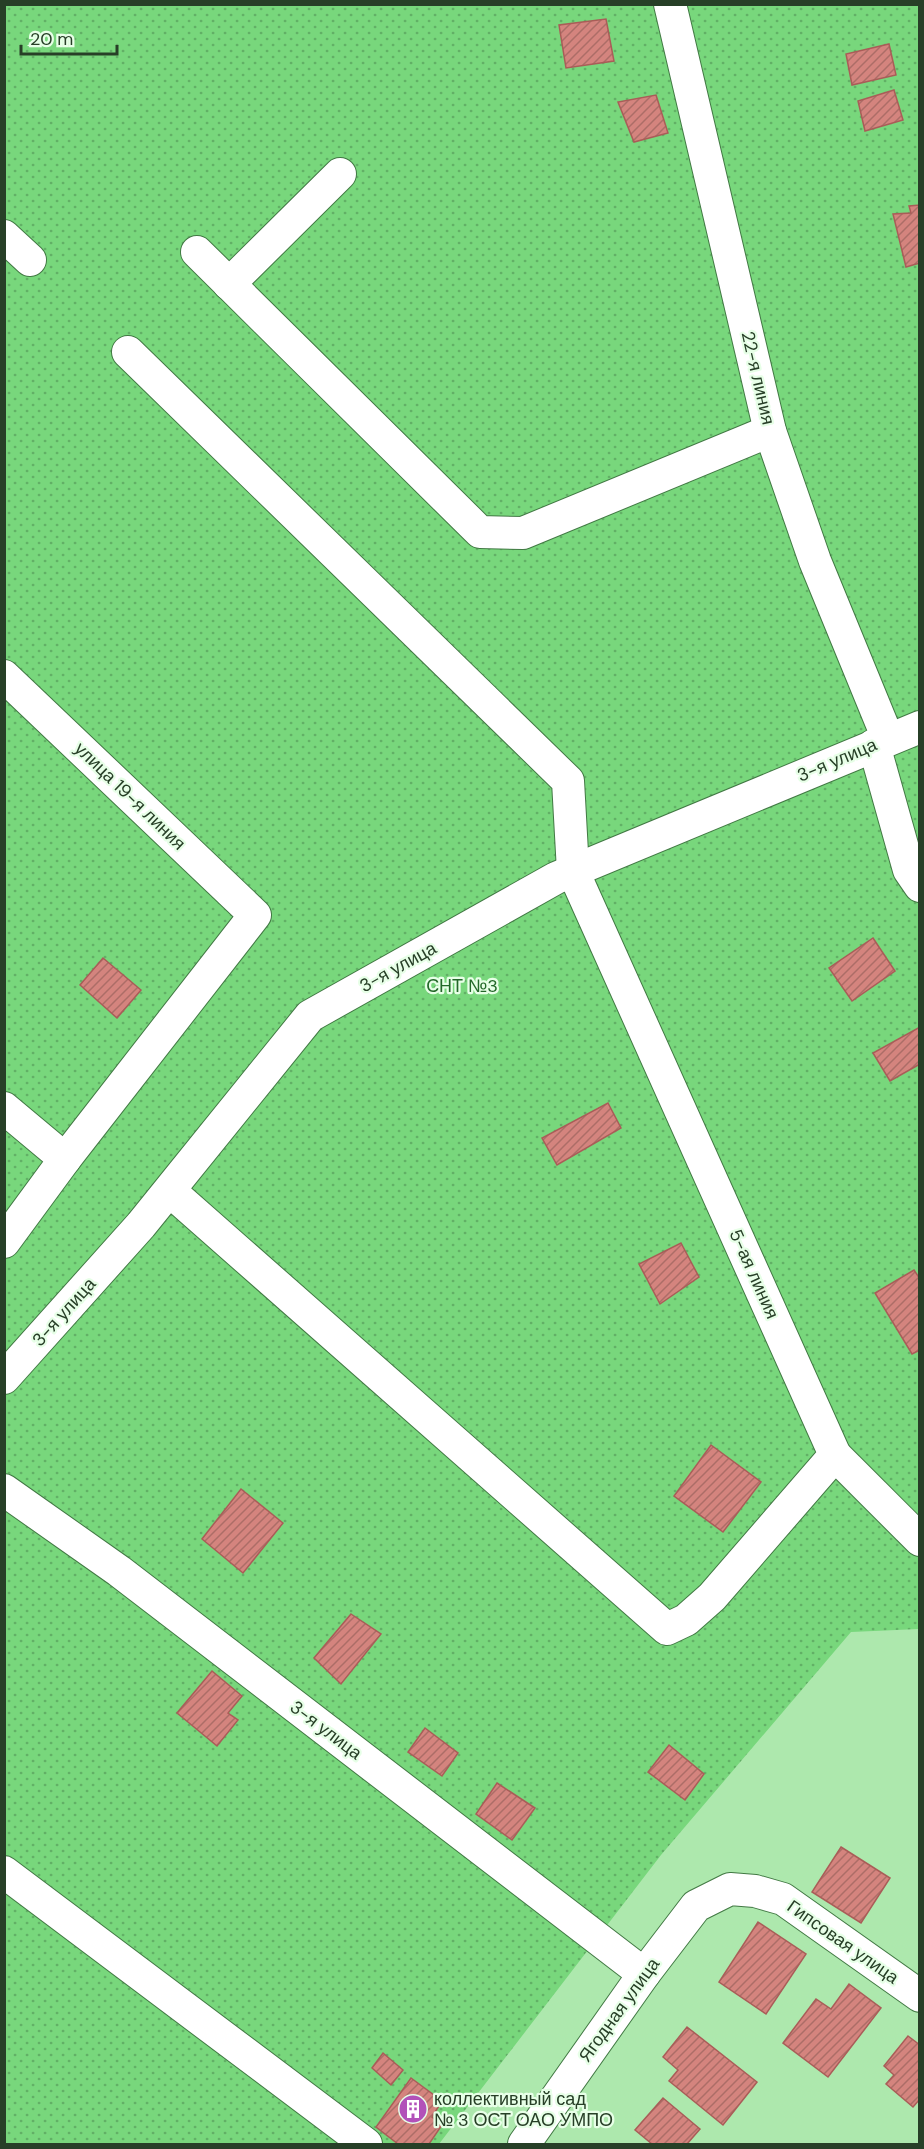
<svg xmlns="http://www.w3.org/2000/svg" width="924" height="2149" font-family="'DM Sans',sans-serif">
<defs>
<pattern id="garden-dots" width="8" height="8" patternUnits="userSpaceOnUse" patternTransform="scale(1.5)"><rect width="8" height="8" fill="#78d77c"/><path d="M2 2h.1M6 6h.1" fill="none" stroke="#62b066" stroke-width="1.8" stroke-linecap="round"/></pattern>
<pattern id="building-hatch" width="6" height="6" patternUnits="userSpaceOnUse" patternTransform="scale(1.5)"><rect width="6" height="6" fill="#d4847e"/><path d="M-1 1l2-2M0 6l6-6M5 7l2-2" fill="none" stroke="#ac6d67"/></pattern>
</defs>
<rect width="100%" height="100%" fill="#ade8ad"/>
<polygon fill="url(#garden-dots)" points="5,5 919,5 919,1629 851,1632 661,1855 439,2144 5,2144"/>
<g fill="url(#building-hatch)" stroke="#a95d58" stroke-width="1.5">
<polygon points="606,19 614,61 566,68 559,25"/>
<polygon points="889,44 896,75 852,85 846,54"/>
<polygon points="894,90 903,120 865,131 858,101"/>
<polygon points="656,95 668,133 634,142 618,102"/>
<polygon points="920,205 920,263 906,267 893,214 911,213 909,206"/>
<polygon points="873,938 895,971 852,1001 829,968"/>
<polygon points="103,958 141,990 117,1018 80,985"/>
<polygon points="920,1027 920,1064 890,1081 873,1053"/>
<polygon points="608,1103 621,1128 557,1165 542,1138"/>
<polygon points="681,1243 699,1277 660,1304 639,1264"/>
<polygon points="914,1270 920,1279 920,1350 912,1354 875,1293"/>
<polygon points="711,1445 761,1482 723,1532 674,1496"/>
<polygon points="241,1489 283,1523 243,1573 202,1539"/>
<polygon points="351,1614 381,1634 341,1684 314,1658"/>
<polygon points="212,1671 242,1696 228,1713 238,1720 217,1746 177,1713"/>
<polygon points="425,1728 458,1753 442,1776 408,1752"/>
<polygon points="669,1745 704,1774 685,1800 648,1772"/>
<polygon points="497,1783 535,1808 512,1840 476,1814"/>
<polygon points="841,1847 890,1878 861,1923 812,1892"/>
<polygon points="758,1922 806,1954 766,2014 719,1982"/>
<polygon points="849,1984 881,2008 828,2077 783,2043 816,1999 831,2009"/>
<polygon points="687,2027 757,2082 723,2125 669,2081 678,2070 663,2057"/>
<polygon points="908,2036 920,2045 920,2099 913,2107 886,2084 894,2075 884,2066"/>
<polygon points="383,2053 403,2070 391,2085 372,2068"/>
<polygon points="411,2078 442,2101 432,2117 442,2125 429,2144 398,2144 376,2127"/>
<polygon points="663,2098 700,2129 687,2144 652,2144 635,2130"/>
</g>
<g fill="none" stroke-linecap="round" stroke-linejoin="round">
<g stroke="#427944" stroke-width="34">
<g id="minor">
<polyline points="670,4 770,431 815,561 888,739"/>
<polyline points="4,236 30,260"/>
<polyline points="197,252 480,532 523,533 770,431"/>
<polyline points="229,284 340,174"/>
<polyline points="128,352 568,781 573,871 835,1455 712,1597 686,1620 667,1629 170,1191"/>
<polyline points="4,676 255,915 65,1159 4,1242"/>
<polyline points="874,745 909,870 920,886"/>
<polyline points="4,1108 65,1159"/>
<polyline points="4,1378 141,1225 310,1016 556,878 920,727"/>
<polyline points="835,1455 920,1540"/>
<polyline points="4,1490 119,1571 644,1974"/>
<polyline points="4,1872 366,2144"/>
<polyline points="524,2144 644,1974 696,1906 730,1889 755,1891 783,1899 920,1996"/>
</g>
</g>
<use href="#minor" stroke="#fff" stroke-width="32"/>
</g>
<defs>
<g id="building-disc" transform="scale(1.5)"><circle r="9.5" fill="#b251b9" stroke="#e7ffe7"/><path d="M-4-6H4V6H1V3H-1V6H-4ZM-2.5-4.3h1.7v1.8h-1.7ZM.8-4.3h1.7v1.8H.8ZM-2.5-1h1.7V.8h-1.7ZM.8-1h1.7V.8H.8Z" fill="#fff"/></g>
</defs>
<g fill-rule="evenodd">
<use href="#building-disc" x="413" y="2109"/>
</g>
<g text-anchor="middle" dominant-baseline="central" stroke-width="4.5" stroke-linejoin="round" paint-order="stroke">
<g font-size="18" fill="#273f27" stroke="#e7ffe7">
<text transform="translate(758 378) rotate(77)">22-я линия</text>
<text transform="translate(837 760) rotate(-23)">3-я улица</text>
<text transform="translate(130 796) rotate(44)">улица 19-я линия</text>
<text transform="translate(398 967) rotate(-29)">3-я улица</text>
<text transform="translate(754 1274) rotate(66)">5-ая линия</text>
<text transform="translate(64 1312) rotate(-48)">3-я улица</text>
<text transform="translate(326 1730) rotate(37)">3-я улица</text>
<text transform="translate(843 1942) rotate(35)">Гипсовая улица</text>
<text transform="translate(619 2010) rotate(-54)">Ягодная улица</text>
</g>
<g font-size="18" fill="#236829" stroke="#e7ffe7">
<text x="462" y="986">СНТ №3</text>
</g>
<g font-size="18" fill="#273f27" stroke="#e7ffe7" text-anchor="start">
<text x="434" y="2099">коллективный сад<tspan x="434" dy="21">№ 3 ОСТ ОАО УМПО</tspan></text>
</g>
</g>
<rect width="924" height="2149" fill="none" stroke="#273f27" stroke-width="12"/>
<path d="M21 45v9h96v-9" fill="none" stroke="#273f27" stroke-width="3"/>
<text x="30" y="45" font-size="18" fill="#273f27" stroke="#e7ffe7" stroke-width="4.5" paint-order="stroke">20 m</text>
</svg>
